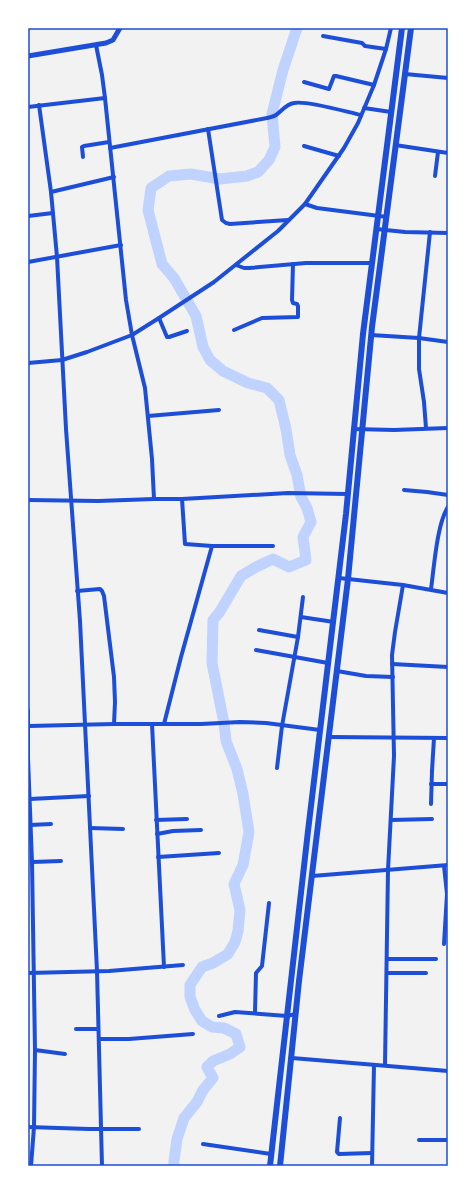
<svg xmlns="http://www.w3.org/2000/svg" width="476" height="1194" font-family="'Space Grotesk',sans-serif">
<rect width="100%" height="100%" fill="#f2f2f2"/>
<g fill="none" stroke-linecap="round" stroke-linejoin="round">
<polyline stroke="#bfd3fe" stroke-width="11" points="174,1166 174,1161 177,1139 184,1118 197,1102 203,1090 213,1078 207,1067 213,1061 230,1054 240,1047 236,1034 224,1028 212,1027 202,1021 195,1010 190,997 190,985 202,967 213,963 228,954 235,942 238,931 240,910 234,884 243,865 249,832 243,794 237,769 226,741 224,723 212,663 213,620 219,613 241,576 256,567 273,559 289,567 306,560 303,537 311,522 307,508 301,497 297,475 290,455 286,429 279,400 267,388 248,383 223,371 210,360 203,347 196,316 174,278 162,264 148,210 151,188 169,176 191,174 220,179 247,176 258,172 269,160 275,147 272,114 283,70 297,28"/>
<g stroke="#1d4ed8" stroke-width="4">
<polyline points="323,36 362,43 365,46 386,49"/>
<polyline points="96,45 102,75 105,98 126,300 132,335 145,388 152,459 154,499"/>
<polyline points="405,74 448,78"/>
<polyline points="304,82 329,89 334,76 336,76 374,85"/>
<polyline points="39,105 51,192 57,257 66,429 80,621 97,971 102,1166"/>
<polyline points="28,107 105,98"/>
<polyline points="364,108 391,112"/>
<polyline points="208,129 222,220 226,223 230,224 288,220"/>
<polyline points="395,145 448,153"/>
<polyline points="304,146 339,156"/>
<path d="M110,148L267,118C270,117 273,117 276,115C282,111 286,104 294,103C306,100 347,112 361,115"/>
<polyline points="83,157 82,147 84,146 109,142"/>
<polyline points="435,176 438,152"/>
<polyline points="51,192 114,177"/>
<polyline points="305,204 317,208 387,217"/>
<polyline points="28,216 53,213"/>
<polyline points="376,229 405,232 448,233"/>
<polyline points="28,262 121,245"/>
<polyline points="236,265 244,268 249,268 306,263 371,263"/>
<polyline points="159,318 167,337 169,337 187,331"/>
<polyline points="234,330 262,318 298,317 298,306 297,304 293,303 292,300 293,264"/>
<polyline points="371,335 419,338 448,342"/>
<polyline points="28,363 62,360 87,352 132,335 159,318 214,282 278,231 305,204 344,148 358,123 374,85 386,49 391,28"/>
<polyline points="148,416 219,410"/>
<polyline points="426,428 424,402 419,369 419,338 430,232"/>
<polyline points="353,429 394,430 448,428"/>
<polyline points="404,490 427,492 448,495"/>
<polyline points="28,500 98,501 154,499 182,499 288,493 348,494"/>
<polyline points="212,546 273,546"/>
<polyline points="339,578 403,585 448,593"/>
<path d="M431,589C434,568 437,523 448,507"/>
<polyline points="77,591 100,589 102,591 104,596 114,677 115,702 114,724"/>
<polyline points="301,617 334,622"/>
<polyline points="259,630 298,637 282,726 277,768"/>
<polyline points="298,637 303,597"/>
<polyline points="256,650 328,663"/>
<polyline points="392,664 448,667"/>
<polyline points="337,671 366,676 393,677"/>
<polyline points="28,710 28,758 32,862 35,1050 34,1127 31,1166"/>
<polyline points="152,724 164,967"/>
<polyline points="164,724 181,657 212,546 185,544 182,499"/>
<polyline points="29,726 114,724 201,724 240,722 266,723 320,730"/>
<polyline points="329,737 448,738"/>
<polyline points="431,784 448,784"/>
<polyline points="30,799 89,796"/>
<polyline points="431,804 432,771 434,738"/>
<polyline points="156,820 187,819"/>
<polyline points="391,820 432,819"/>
<polyline points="30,825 51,824"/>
<polyline points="90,828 123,829"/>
<polyline points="157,834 173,831 201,830"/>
<polyline points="158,857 219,853"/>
<polyline points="32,862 61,861"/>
<polyline points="444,866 447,894 444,944"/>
<polyline points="312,876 448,865"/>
<polyline points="387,959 436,959"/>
<polyline points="28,973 109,971 183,965"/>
<polyline points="387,973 426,973"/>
<polyline points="255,1013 256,973 262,966 269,903"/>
<polyline points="219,1016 235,1012 287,1016 296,1014"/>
<polyline points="76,1029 98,1029"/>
<polyline points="99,1039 129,1039 193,1034"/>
<polyline points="35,1050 65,1054"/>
<polyline points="292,1058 448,1071"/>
<polyline points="385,1065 388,870 394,756 392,655 395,632 403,585"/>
<polyline points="340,1118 337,1152 339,1154 372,1153"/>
<polyline points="28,1127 89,1129 139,1129"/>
<polyline points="419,1140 448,1140"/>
<polyline points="203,1144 271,1154"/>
<polyline points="372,1166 374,1065"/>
</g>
<polyline stroke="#1d4ed8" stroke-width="5" points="28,56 106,43 113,40 120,28"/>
<g stroke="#1d4ed8" stroke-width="6">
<polyline points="270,1166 308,831 346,514 363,334 402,28"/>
<polyline points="280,1166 299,981 348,579 372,327 411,28"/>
</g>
</g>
<rect width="476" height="1194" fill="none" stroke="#ffffff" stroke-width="58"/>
<rect x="29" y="29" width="418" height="1136" fill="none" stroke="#1d4ed8" stroke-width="1.5"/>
</svg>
